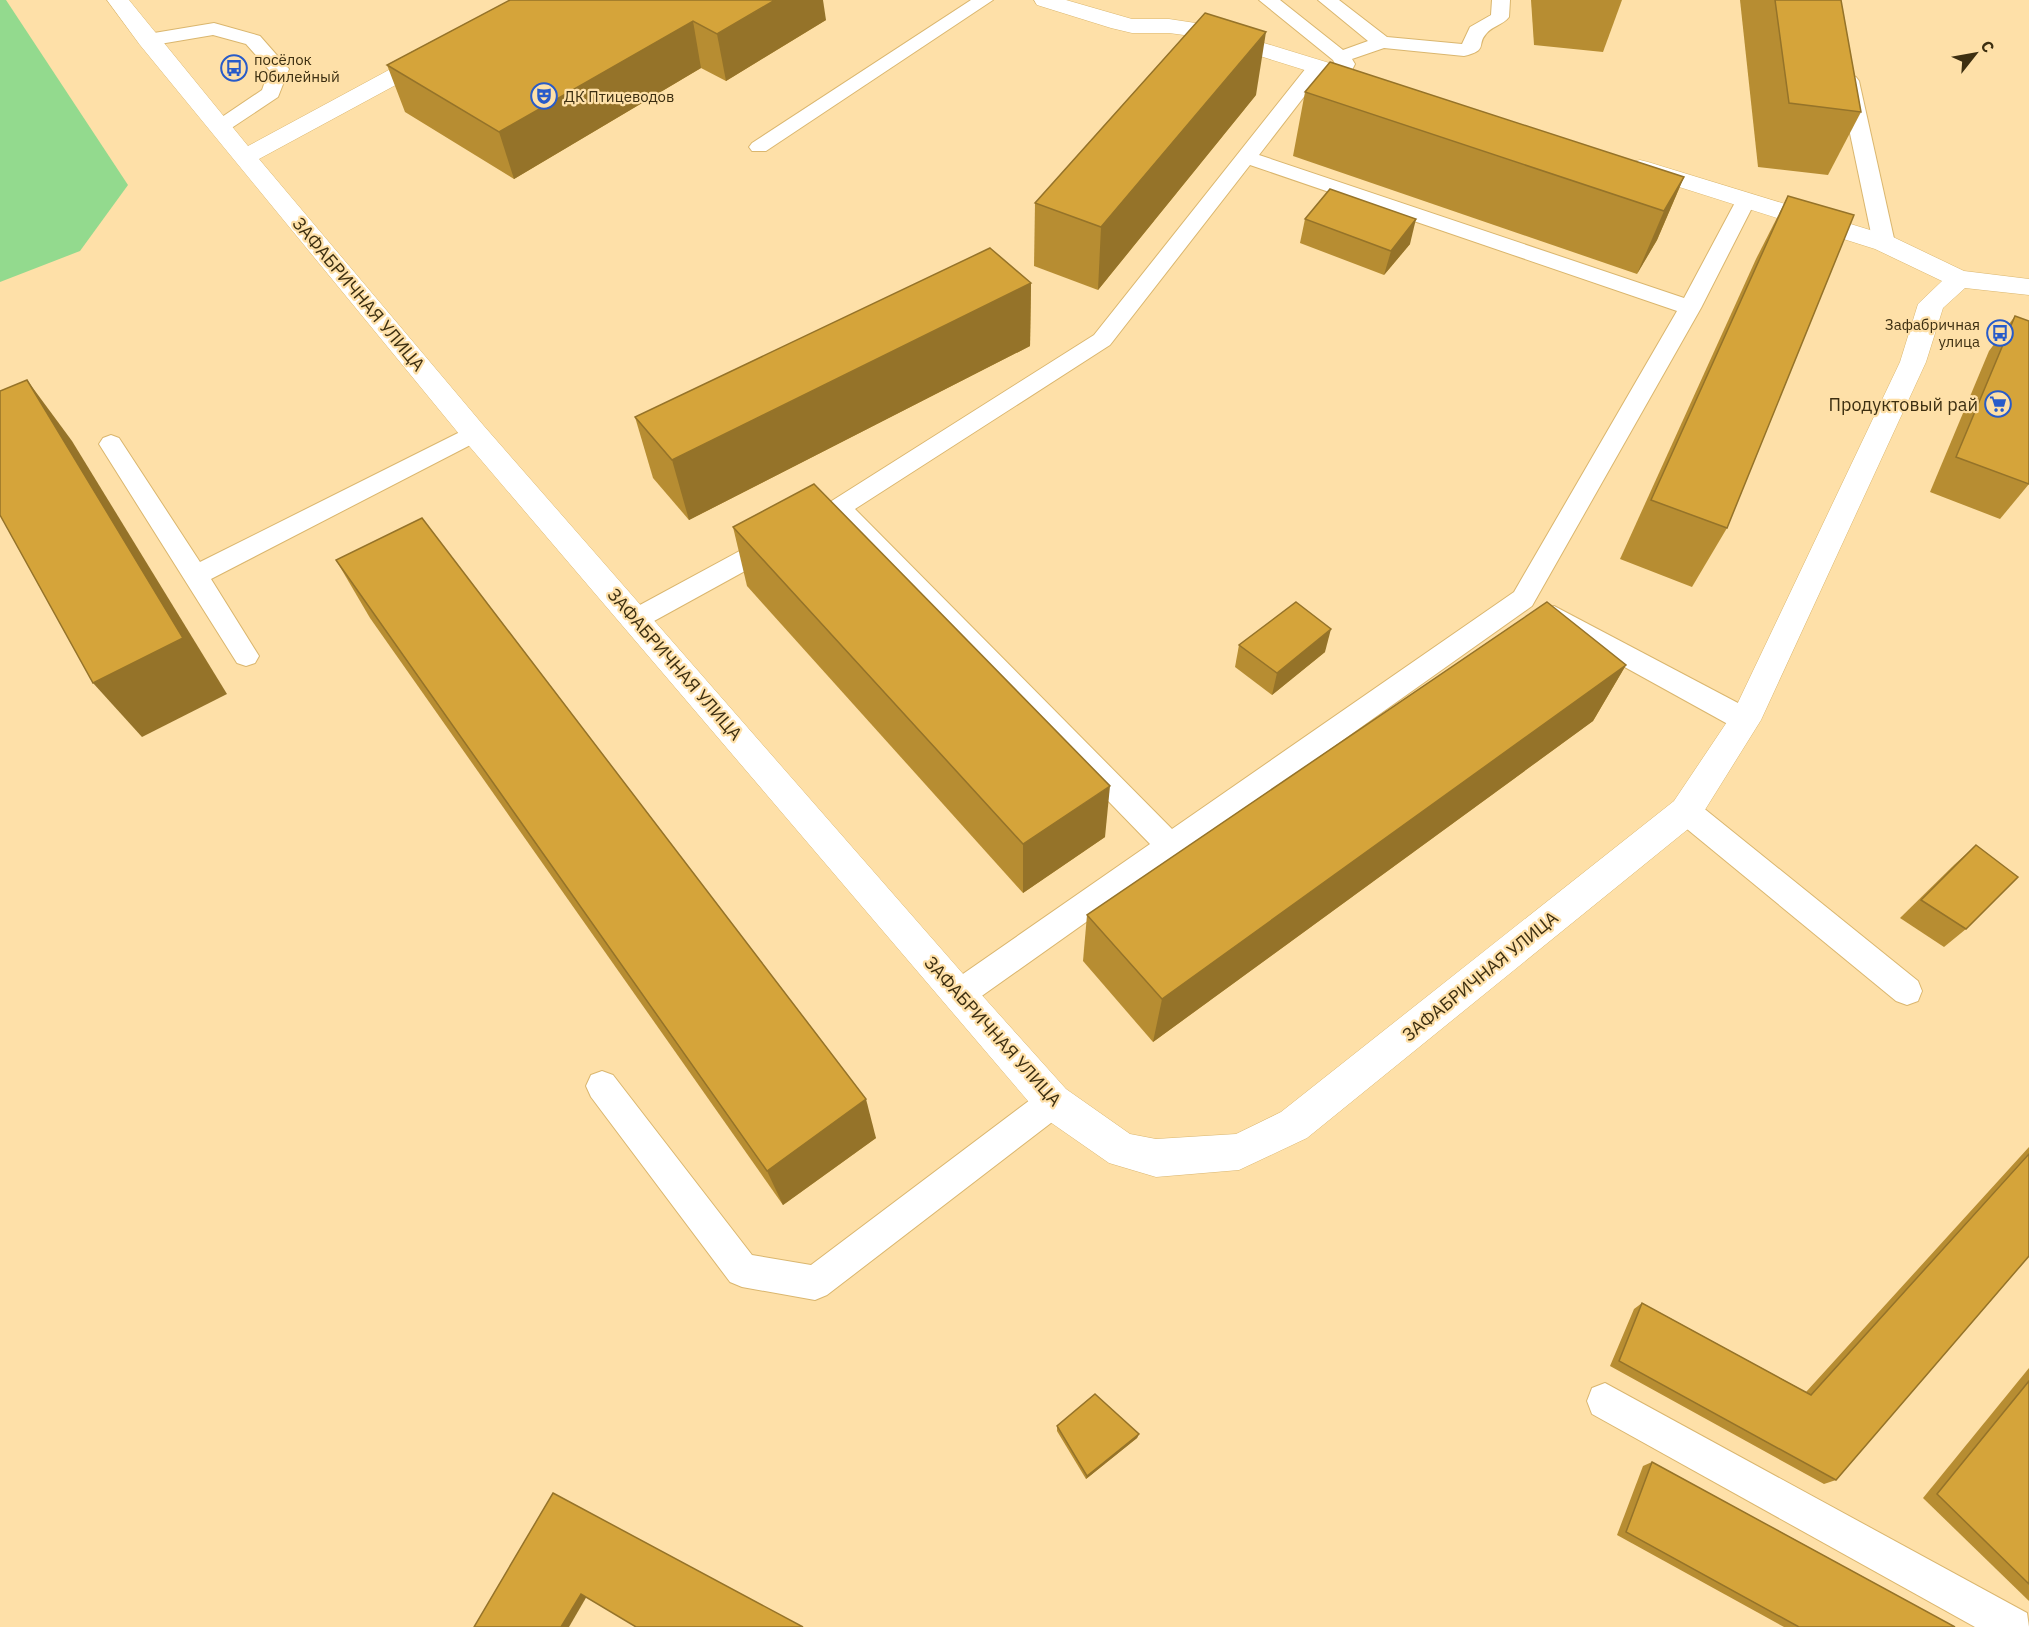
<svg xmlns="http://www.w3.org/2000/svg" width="2029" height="1627" font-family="'IBM Plex Sans',sans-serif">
<rect width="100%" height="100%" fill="#fee0a8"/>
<polygon fill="#93da8e" points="0,0 6,0 128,185 80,251 0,282"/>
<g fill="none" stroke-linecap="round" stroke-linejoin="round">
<g stroke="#dab66e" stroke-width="2">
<g id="service">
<polygon points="971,0 993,0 766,151 752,151 749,147 752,143"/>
<path d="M1259,0H1280L1343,50L1368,41L1318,0H1339L1387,37L1462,44L1470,27L1491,15L1492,0H1510L1509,17C1503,25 1492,26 1486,34C1476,45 1489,50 1464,56L1384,48L1352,59L1355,64L1349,76H1335L1332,72L1335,64L1333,60Z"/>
<polygon points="214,23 260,36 289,69 278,97 227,131 213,131 210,127 213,123 262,90 269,70 246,44 213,35 148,46 141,44 139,40 141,36 148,34"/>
<path d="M1317,61L1324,63L1327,67L1259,155L1684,298L1739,195L1746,194L1753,195L1756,200L1701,308L1532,606L969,1005L958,1009L947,1005L943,995L947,985L1150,844L836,521L645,626L636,629L627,626L623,619L627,612L830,502L1094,335L1310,63ZM1250,165L1677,311L1514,592L1172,829L855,509L1110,345Z"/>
<polygon points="1849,75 1856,77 1859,81 1895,243 1892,248 1884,250 1876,248 1873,243 1839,81 1842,77"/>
<polygon points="474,425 482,427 486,433 482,439 211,579 259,656 255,663 246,666 237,663 99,444 103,438 111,435 119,438 200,562"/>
<polygon points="1554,606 1755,712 1759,720 1755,728 1745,731 1735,728 1545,623 1541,616 1545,609"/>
<polygon points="1686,799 1696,802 1918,981 1922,991 1918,1001 1907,1005 1896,1001 1676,820 1672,811 1676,802"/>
<polygon points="602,1071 613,1075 752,1255 811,1265 1042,1091 1053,1087 1064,1091 1069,1102 1064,1113 827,1295 815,1300 742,1287 730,1282 591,1097 586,1086 591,1075"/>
<polygon points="1605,1383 2027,1613 2029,1627 1975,1627 1592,1414 1587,1401 1592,1388"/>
</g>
</g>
<g stroke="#dab66e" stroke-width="1">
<g id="minor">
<polygon points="107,0 129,0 248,146 424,51 432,49 440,51 443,56 440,61 259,159 484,426 971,983 1066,1089 1130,1134 1156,1139 1236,1134 1281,1112 1674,801 1733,713 1900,362 1918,304 1942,281 1875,249 1632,172 1628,167 1632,162 1640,160 1648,162 1893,237 1964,271 2029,279 2029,295 1965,288 1943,308 1926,362 1761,720 1698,821 1307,1138 1239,1170 1156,1177 1109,1163 1040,1115 464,440 140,45"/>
<polygon points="1034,0 1066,0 1132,19 1169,19 1202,24 1375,77 1378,82 1375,87 1367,89 1359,87 1199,37 1169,33 1132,33 1111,28 1037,5"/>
</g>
</g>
<use href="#service" fill="#fff" fill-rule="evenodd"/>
<use href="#minor" fill="#fff" fill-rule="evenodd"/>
</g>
<g fill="#b78d32">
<polygon points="510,0 826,20 726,81 701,68 514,179 405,112 387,65"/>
<polygon points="1531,0 1622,0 1603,52 1534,45"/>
<polygon points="1740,0 1841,0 1861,112 1828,175 1758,167"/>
<polygon points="1305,92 1684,177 1657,240 1637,274 1293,156"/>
<polygon points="1256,95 1098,290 1034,266 1035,203"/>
<polygon points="1788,196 1727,528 1692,587 1620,559 1756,259"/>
<polygon points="1305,219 1410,244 1384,275 1300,243"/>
<polygon points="1031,283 1030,346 689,520 653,478 635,417"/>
<polygon points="2015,316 2029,484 2000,519 1930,492 1989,351"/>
<polygon points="733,527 1105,837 1023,893 747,586"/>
<polygon points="336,560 876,1138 783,1205 370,618"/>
<polygon points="1239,645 1325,652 1272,695 1235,667"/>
<polygon points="1626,665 1593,721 1153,1042 1083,961 1087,915"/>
<polygon points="1976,845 1966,929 1944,947 1900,918 1954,865"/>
<polygon points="2029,1147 2029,1256 1836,1480 1824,1484 1610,1366 1634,1309 1642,1303 1806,1392"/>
<polygon points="2029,1368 2029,1601 1923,1498"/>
<polygon points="1057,1426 1139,1434 1137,1438 1086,1479 1057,1431"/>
<polygon points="1652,1462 1955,1627 1784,1627 1617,1535 1643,1466"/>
</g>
<g fill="#957329">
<polygon points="775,0 823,0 826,20 726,81 717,34"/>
<polygon points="693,21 701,68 514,179 499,132"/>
<polygon points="1266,32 1256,95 1098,290 1101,227"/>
<polygon points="1684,177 1657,240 1637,274 1664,211"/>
<polygon points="1416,219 1410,244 1384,275 1391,251"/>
<polygon points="1031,283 1030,346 689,520 672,460"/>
<polygon points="27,380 72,441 227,694 142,737 93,683"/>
<polygon points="1331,629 1325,652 1272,695 1277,673"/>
<polygon points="1626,665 1593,721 1153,1042 1162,999"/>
<polygon points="1110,786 1105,837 1023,893 1023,844"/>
<polygon points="866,1099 876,1138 783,1205 767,1171"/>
<polygon points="1139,1434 1137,1438 1086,1479 1087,1476"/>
<polygon points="581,1594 587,1596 569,1627 561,1627"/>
</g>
<g fill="#d5a43a" stroke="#957329" stroke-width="1.5">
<polygon points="510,0 775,0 717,34 693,21 499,132 387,65"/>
<polygon points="1775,0 1841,0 1861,112 1789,103"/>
<polygon points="1205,13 1266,32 1101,227 1035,203"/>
<polygon points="1330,62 1684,177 1664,211 1305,92"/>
<polygon points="1330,189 1416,219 1391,251 1305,219"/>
<polygon points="1788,196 1854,215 1727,528 1651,500"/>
<polygon points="990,248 1031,283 672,460 635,417"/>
<polygon points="2015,316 2029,321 2029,484 1956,457"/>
<polygon points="27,380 183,638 93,683 0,515 0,391"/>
<polygon points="814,484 1110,786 1023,844 733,527"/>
<polygon points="422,518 866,1099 767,1171 336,560"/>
<polygon points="1296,602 1331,629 1277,673 1239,645"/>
<polygon points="1547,602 1626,665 1162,999 1087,915"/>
<polygon points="1976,845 2018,877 1966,929 1921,900"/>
<polygon points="2029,1154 2029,1256 1836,1480 1619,1361 1642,1303 1811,1395"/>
<polygon points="2029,1381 2029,1584 1937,1494"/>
<polygon points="1095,1394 1139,1434 1087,1476 1057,1426"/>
<polygon points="1652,1462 1955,1627 1799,1627 1626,1532"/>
<polygon points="553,1493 803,1627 636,1627 581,1594 561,1627 474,1627"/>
</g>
<defs>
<g id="bus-ring" transform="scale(1.35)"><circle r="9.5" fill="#fee0a8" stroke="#285bc9" stroke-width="1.5"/><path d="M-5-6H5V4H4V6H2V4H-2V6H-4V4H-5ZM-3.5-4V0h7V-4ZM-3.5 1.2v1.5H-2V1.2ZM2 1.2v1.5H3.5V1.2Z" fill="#285bc9"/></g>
<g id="theatre-ring" transform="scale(1.35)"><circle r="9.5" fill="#fee0a8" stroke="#285bc9" stroke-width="1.5"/><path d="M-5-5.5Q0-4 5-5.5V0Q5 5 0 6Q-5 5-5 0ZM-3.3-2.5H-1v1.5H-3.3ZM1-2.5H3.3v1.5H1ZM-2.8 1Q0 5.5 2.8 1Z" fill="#285bc9"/></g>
<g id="supermarket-ring" transform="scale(1.35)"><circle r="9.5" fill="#fee0a8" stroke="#285bc9" stroke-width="1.5"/><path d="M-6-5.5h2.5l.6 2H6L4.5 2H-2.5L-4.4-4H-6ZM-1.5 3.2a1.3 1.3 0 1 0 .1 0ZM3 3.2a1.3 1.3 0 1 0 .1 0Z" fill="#285bc9"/></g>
</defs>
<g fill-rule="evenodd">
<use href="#bus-ring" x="234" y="68"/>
<use href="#theatre-ring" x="544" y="96"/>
<use href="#bus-ring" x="2000" y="333"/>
<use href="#supermarket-ring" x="1998" y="404"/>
</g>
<g text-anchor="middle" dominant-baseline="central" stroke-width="4.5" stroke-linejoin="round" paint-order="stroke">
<g font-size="15" fill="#3d2f11" stroke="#fee0a8" text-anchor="start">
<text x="254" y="59">посёлок<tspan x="254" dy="17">Юбилейный</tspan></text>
<text x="564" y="96">ДК Птицеводов</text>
<text x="1980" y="324" text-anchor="end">Зафабричная<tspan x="1980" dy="17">улица</tspan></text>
</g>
<g font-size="18" fill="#3d2f11" stroke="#fee0a8">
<text transform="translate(359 294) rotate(50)">ЗАФАБРИЧНАЯ УЛИЦА</text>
<text transform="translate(675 664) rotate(49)">ЗАФАБРИЧНАЯ УЛИЦА</text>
<text transform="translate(1480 976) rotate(-39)">ЗАФАБРИЧНАЯ УЛИЦА</text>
<text transform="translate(993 1031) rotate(48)">ЗАФАБРИЧНАЯ УЛИЦА</text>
</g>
<g font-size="18" fill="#3d2f11" stroke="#fee0a8" text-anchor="end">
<text x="1978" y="404">Продуктовый рай</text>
</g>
</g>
<g transform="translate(1975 54) rotate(59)" stroke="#fee0a8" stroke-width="4.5" paint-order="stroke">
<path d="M0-4.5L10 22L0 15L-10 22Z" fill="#3d2f11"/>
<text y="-9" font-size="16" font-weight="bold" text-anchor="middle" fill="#3d2f11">С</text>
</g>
</svg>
